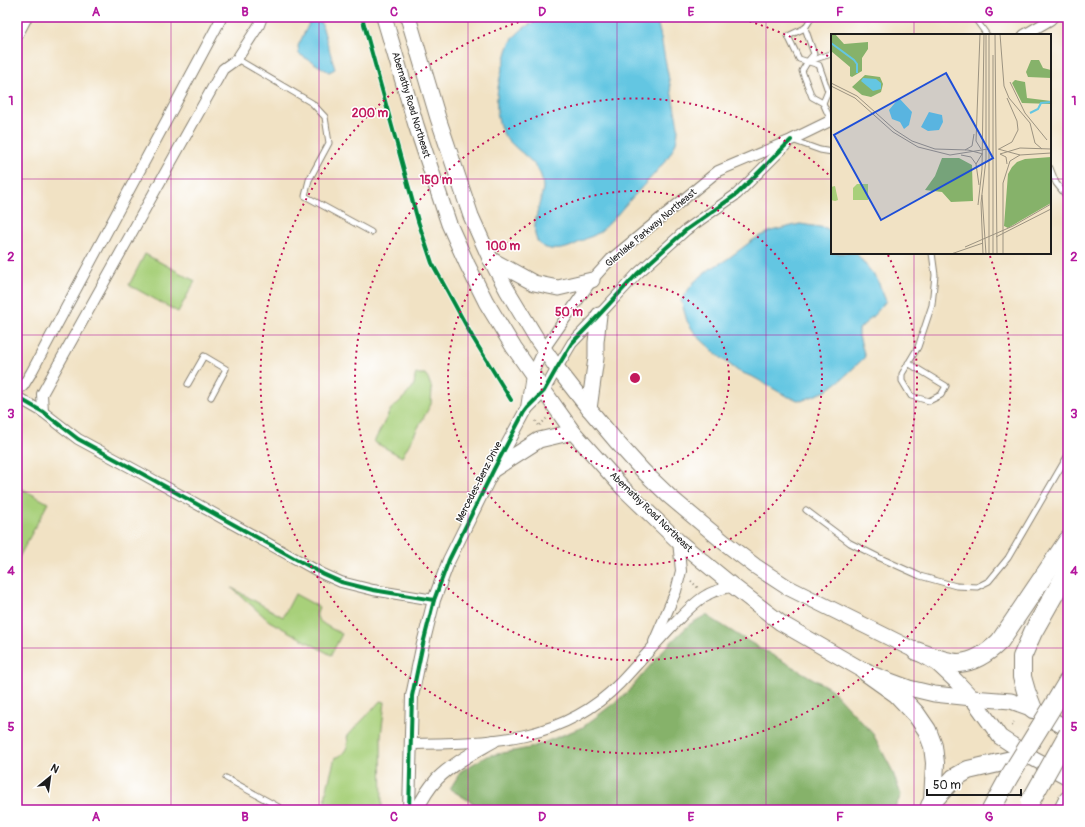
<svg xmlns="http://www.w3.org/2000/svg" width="1085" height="827" font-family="Pangolin,sans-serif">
<rect width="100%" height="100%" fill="#fff"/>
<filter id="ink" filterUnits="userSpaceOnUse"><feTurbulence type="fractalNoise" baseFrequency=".025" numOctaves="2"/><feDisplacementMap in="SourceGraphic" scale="8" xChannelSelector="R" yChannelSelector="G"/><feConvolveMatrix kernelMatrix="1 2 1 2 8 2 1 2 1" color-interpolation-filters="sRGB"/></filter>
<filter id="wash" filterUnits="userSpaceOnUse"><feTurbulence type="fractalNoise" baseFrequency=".012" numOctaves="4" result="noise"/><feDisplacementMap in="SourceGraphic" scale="16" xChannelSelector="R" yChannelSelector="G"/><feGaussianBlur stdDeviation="0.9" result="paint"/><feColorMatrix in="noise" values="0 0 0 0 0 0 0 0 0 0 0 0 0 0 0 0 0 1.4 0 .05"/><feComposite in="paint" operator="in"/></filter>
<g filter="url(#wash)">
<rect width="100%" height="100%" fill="#f1e2c4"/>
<g fill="#a8d07a" stroke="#62764b">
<polygon points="145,254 195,281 178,312 129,285"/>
<path d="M416,374H425L428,378L432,389L431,404L402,457L374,442L391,409C396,405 413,390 414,384C415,381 414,378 416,374Z"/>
<polygon points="17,486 48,503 17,561"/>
<path d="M232,588L283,617L295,594L319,607C318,609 316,614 317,617C319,623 336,631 342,634L331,655L269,621Z"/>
<path d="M380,701L385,702L381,736L382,810H328L325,808L326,793L335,757H338C345,753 350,745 347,737C357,724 370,714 380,701Z"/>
</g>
<polygon fill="#86b26a" stroke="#516743" points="706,615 741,637 831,689 873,734 892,770 901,795 894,810 484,810 450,789 461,771 487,756 530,748 583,727 627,693 666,647 690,624"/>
<g fill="#64c6e2" stroke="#40717f">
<polygon points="312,17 318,18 322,25 335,69 329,72 299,54 298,46"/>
<path d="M547,17H656L660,33L678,126C678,134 677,142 673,149C664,166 645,183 632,198C621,209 611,224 598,233C595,235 591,237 587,238C574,245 566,251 550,249C548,248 544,248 542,246C526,235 541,204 543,188C543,185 542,180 541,176C536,159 509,147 502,131C492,108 498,82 505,59C507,51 509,42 516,35C524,26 536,21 547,17Z"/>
<polygon points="800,224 826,228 832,232 832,253 856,253 877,279 886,301 875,314 859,329 859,336 865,357 843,378 826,391 801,401 786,396 755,378 738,371 720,357 696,335 687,321 681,300 694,282 710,269 726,260 753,240 771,231"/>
</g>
</g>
<g filter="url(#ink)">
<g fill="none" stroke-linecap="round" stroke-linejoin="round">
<g stroke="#867f70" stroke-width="7">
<g id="service">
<polyline points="812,17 805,28 788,36 799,59 819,65 828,91 823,103"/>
<polyline points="974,17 987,35"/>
<polyline points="805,28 814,54 808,61 802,71 812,97 823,103 831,121"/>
<polyline points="237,59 312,103 325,117 329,143 309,180 305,196 371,232"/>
<polyline points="809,61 831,54"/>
<polyline points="792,140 820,150 832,152"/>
<polyline points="1050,168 1056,183 1068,198"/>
<polyline points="908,363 946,386 941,395 929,401 911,396 902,381 902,374 918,347 932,305 935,275 932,253"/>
<polyline points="188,384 204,356 226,369 211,397"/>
<polyline points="806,510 850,543 878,557 920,576 956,586 977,587 989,581 1008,558 1068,455"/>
<polyline points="226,778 284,810"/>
</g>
</g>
<g stroke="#867f70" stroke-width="12">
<g id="minor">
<polyline points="1024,35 1050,20 1053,17"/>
<polyline points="17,36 27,17"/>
<polyline points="532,375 544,349 592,280 611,259 718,171 791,140 832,120"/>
<polyline points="17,390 23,386 31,373 222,17"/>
<polyline points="544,391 557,368 572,343 599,315 637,274 686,230 737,194 787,144"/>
<polyline points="17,397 43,412 78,439 139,472 323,574 341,582 373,590 434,600"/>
<polyline points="43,412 42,394 63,356 223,69 237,59 259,25 262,17"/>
<polyline points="654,642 676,591 681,571 678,541"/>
<path d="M411,744C487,743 562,743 620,683C638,664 655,644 673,625C682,616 695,601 707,595C714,590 725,589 733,586"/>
</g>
</g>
<g stroke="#867f70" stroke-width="14">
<g id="tertiary">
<polyline points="527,408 532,375"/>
<polyline points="409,810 412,696 422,648 434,600 449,560 494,469 527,408 544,391"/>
<path d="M417,810C422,799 429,788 437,779C453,763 475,752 494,741"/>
</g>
</g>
<g stroke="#867f70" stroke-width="17">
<g id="primary">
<polyline points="384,17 416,125 449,224 467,264 486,302 514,348 544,391 573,432 624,489 678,541 733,586 781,623 866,672 909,688 934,694 972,698 1011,701 1033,709 1068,729"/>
<polyline points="408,17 438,118 471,216 488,254 507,290 536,338 557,368 589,409 616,441 644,472 669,496 725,543 755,566 787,587 916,651 938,664 956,681 972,698 1000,737 1029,756 1068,777"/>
<polyline points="490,259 534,283 558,288 592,280"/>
<polyline points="589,409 596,358 596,342 599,315"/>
<polyline points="494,469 539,440 573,432"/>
</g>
</g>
<g stroke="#867f70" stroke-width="20">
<g id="motorway">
<path d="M916,651C928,655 946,663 959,663C975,662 989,652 1000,641L1068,540"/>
<polyline points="866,672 897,694 916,714 927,730 933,746 935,763 933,801"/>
<polyline points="1059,696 1068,681"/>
<polyline points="1033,709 1026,691 1022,677 1022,657 1033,632 1068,570"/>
<polyline points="930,806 933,801 954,778 968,770 1029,756"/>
<polyline points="991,810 1009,777"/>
<polyline points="1063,810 1068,800"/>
</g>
</g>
<g stroke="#867f70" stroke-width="2" stroke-dasharray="1 3" stroke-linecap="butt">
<polyline points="536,421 539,426"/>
<polyline points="540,425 547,418"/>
<polyline points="691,581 698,588"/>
<polyline points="1012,726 1014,722"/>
</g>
<use href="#service" stroke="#fff" stroke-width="5"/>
<use href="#minor" stroke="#fff" stroke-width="10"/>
<use href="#tertiary" stroke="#fff" stroke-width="12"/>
<use href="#primary" stroke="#fff" stroke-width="15"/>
<use href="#motorway" stroke="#fff" stroke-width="18"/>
<g stroke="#867f70" stroke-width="20" stroke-linecap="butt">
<g id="motorway-bridge">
<polyline points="1009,777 1059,696"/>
<polyline points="1030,802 1068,734"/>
</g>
</g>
<use href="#motorway-bridge" stroke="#fff" stroke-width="18"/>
<g stroke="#fff" stroke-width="6">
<g id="cycleway">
<polyline points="362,17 418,221 432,263 473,338 511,400"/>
<polyline points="17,397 43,412 78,439 139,472 323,574 341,582 373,590 434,600"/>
<polyline points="409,810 412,696 422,648 434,600 449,560 494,469 524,412 527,408 544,391 557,368 572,343 599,315 637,274 686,230 737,194 791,140"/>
</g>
</g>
<use href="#cycleway" stroke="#00873e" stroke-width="4"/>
</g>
</g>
<path fill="none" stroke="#b5179e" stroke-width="1" stroke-opacity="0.55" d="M171,17V810M319,17V810M468,17V810M617,17V810M766,17V810M914,17V35M17,179H832M1050,179H1068M914,253V810M17,335H1068M17,492H1068M17,648H1068"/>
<g fill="none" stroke="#c2185b" stroke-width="2" stroke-dasharray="2 4">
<circle cx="635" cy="378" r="94"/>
<circle cx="635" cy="378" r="187"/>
<path d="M888 255A281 281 0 1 1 832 178"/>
<path d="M738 18A375 375 0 0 1 831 58M990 256A375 375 0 1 1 532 18"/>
</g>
<g text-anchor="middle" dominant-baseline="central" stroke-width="3" stroke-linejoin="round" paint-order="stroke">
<g font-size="10" fill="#1c1c1c" stroke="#fff">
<text transform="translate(411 105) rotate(73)">Abernathy Road Northeast</text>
<text transform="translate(651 228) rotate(-40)">Glenlake Parkway Northeast</text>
<text transform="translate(479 482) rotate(-63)">Mercedes-Benz Drive</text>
<text transform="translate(651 512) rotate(44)">Abernathy Road Northeast</text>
</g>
</g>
<g transform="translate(831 34)">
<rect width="220" height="220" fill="#f1e2c4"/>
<path d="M26,150H37V166H22V154ZM4,152L7,166L4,167L0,166V153Z" fill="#a8d07a"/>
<path d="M0,0H4L13,10L37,8V15L31,24V37L21,43L19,42V33L0,17ZM200,26H208L212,34L220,36V44L197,43L195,38ZM34,41L49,43L52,50L50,58L40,63L31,61L21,53ZM184,46L194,48L196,64L220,67V70L191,69L181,49ZM220,123V169L177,194L173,192L177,140L181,133L186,128L194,125ZM111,124H128L141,131L142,167L120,168L111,158L94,156L104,142Z" fill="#86b26a"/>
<path d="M32,44L45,45L50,49V55L42,57L30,47ZM68,64L81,78L78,91L73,95L69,88L61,85L58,76ZM98,78L111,81L112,88L108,96L97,97L90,93Z" fill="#64c6e2"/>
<path fill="none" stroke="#64c6e2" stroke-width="2" d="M0,9L23,26L26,30V39M199,79L207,75L210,69L220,68"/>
<path fill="none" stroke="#9c9381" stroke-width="1" d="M149,0L145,107L150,115M164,0L166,220M169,0L173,52L178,64L199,89L204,109L211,115M162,21V220M179,48L194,79L216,106M0,49L26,62L64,96L81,107L104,115L137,116L152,120M0,52L24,64L62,98L87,113L119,121L157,115M167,115L189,121L220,119M168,115L181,108L187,96L186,87L176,64M134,116L141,112L143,100M169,120L189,114L220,115M169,120L175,123L176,130M130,121L140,123L145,130M148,151L145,130L151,120M151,161L155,220M147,171L151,135L153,0M165,203L220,175M134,213L182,192L220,170M120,220L152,209M152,220L150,169L155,125V0M158,220V0M172,220V149L179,127L189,121"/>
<path fill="#1d4ed8" fill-opacity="0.15" stroke="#1d4ed8" stroke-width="2" d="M115,39L162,124L50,186L3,101Z"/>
<rect width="220" height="220" fill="none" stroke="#1c1c1c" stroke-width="2"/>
</g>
<circle cx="635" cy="378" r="6" fill="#c2185b" stroke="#fff" stroke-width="2"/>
<g font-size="12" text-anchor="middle" font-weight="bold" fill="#c2185b" stroke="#fff" stroke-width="3" stroke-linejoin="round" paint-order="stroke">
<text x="370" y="117">200 m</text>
<text x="436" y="184">150 m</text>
<text x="503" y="250">100 m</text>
<text x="569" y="316">50 m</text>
</g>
<rect width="1085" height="827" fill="none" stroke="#fff" stroke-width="44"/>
<g transform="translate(50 777) rotate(29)" stroke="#ffffff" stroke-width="3" paint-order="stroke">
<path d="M0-3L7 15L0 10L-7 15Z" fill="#1c1c1c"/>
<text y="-6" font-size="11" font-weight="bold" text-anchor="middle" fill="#1c1c1c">N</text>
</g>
<path d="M927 789v6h94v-6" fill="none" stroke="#1c1c1c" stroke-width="2"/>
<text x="933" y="789" font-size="12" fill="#1c1c1c" stroke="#ffffff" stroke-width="3" paint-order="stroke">50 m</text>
<rect x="22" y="22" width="1041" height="783" fill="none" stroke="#b5179e" stroke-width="1.5"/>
<g font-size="13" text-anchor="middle" font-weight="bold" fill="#b5179e">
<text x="96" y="16">A</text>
<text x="245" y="16">B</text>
<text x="394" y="16">C</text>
<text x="542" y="16">D</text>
<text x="691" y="16">E</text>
<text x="840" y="16">F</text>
<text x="989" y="16">G</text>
<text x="11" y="105">1</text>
<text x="1074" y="105">1</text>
<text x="11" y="261">2</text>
<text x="1074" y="261">2</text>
<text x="11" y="418">3</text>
<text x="1074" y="418">3</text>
<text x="11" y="575">4</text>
<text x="1074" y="575">4</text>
<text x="11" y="731">5</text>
<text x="1074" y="731">5</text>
<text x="96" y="821">A</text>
<text x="245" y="821">B</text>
<text x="394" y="821">C</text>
<text x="542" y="821">D</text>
<text x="691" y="821">E</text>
<text x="840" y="821">F</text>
<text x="989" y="821">G</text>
</g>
</svg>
